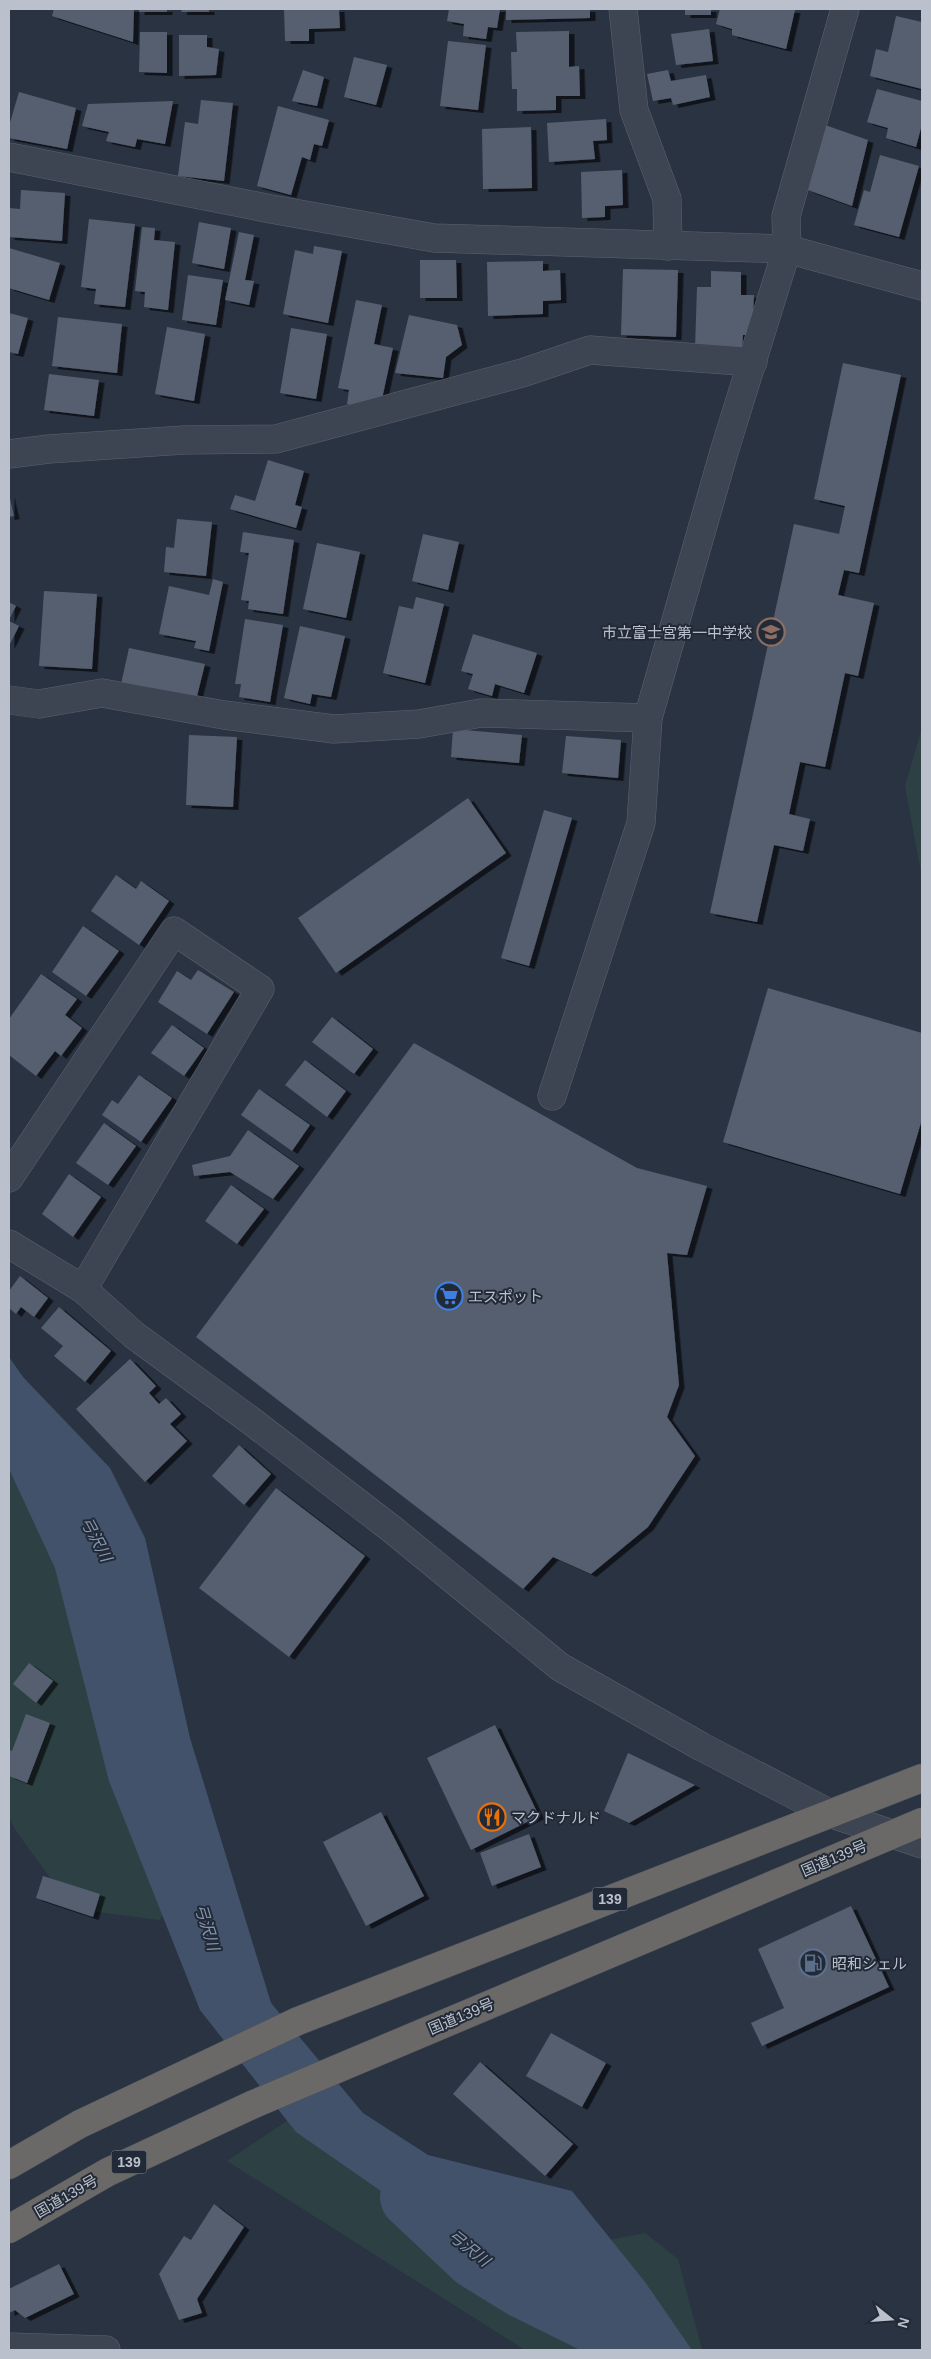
<svg xmlns="http://www.w3.org/2000/svg" width="931" height="2359" font-family="Arial,'Noto Sans JP',sans-serif">
<defs>
<filter id="shadow"><feDropShadow dx="5.5" dy="3" stdDeviation="0" flood-color="#0009"/></filter>
</defs>
<rect width="100%" height="100%" fill="#2a3342"/>
<g fill="#2d4144">
<polygon points="922,728 922,878 905,786"/>
<polygon points="9,1465 39,1517 184,1865 160,1920 73,1909 16,1831 9,1818"/>
<polygon points="318,2100 576,2246 645,2233 678,2259 702,2350 525,2350 227,2161"/>
</g>
<polygon fill="#43526b" points="9,1357 23,1377 110,1468 145,1538 190,1738 271,2003 363,2113 428,2155 572,2191 645,2282 692,2350 596,2350 556,2303 476,2257 296,2132 200,2010 109,1781 55,1568 9,1469"/>
<g fill="none" stroke-linecap="round" stroke-linejoin="round">
<polyline stroke="#43526b" stroke-width="64" points="412,2197 476,2257 523,2286 606,2327 633,2350"/>
</g>
<g fill="#555f6f" filter="url(#shadow)">
<polygon points="54,9 134,9 133,42 52,16"/>
<rect x="139" y="9" width="28" height="3"/>
<polygon points="182,9 209,9 209,12 181,12"/>
<polygon points="284,9 339,9 340,28 309,29 309,41 285,41"/>
<polygon points="449,9 500,9 497,28 488,27 486,39 463,36 464,24 447,21"/>
<polygon points="506,9 590,9 590,18 506,20"/>
<rect x="685" y="9" width="26" height="6"/>
<polygon points="720,9 795,10 786,49 732,35 732,29 716,24"/>
<polygon points="896,16 922,22 922,89 870,76 876,49 888,52"/>
<polygon points="709,29 713,61 676,65 671,34"/>
<polygon points="569,31 569,67 579,66 580,96 556,96 556,110 517,111 517,89 512,89 511,52 517,52 516,32"/>
<polygon points="140,32 167,32 167,73 139,72"/>
<polygon points="179,35 207,35 207,47 219,49 216,75 179,76"/>
<polygon points="448,41 486,45 478,110 440,106"/>
<polygon points="354,57 387,65 376,105 344,97"/>
<polygon points="303,70 324,77 317,106 292,101"/>
<polygon points="668,70 671,81 706,75 710,97 673,105 671,98 653,101 647,74"/>
<polygon points="877,89 922,101 922,124 916,147 886,138 888,128 867,122"/>
<polygon points="19,92 76,108 67,149 9,138 9,126"/>
<polygon points="201,100 233,103 224,181 178,176 185,122 198,124"/>
<polygon points="173,101 165,144 137,139 135,147 106,141 109,132 82,126 88,104"/>
<polygon points="278,106 329,120 322,146 314,144 310,160 302,157 291,195 257,186"/>
<polygon points="606,119 607,140 593,141 595,159 549,162 547,123"/>
<polygon points="825,125 868,140 852,206 808,190"/>
<polygon points="531,127 532,188 483,189 482,129"/>
<polygon points="880,155 919,166 899,237 854,225 864,190 870,192"/>
<polygon points="622,170 623,205 605,206 605,217 582,218 581,172"/>
<polygon points="21,190 65,193 62,241 9,237 9,208 20,209"/>
<polygon points="89,219 135,224 125,307 94,304 96,289 81,287"/>
<polygon points="199,222 231,228 224,269 192,263"/>
<polygon points="142,227 155,228 154,240 175,242 168,310 144,307 145,292 135,291"/>
<polygon points="239,232 254,235 245,280 254,281 249,305 225,300"/>
<polygon points="314,246 342,251 328,323 283,314 295,250 313,254"/>
<polygon points="9,248 60,263 49,300 9,288"/>
<polygon points="420,260 456,260 457,298 420,298"/>
<polygon points="543,261 543,271 560,270 561,300 543,301 543,314 488,316 487,262"/>
<polygon points="623,269 678,270 676,337 621,335"/>
<polygon points="711,271 741,272 741,295 754,295 752,335 743,335 742,349 695,348 697,287 711,287"/>
<polygon points="188,275 223,280 216,325 182,320"/>
<polygon points="356,300 382,305 374,344 393,348 382,399 357,406 347,404 349,390 338,388"/>
<polygon points="9,313 28,318 18,354 9,352"/>
<polygon points="409,315 457,325 462,345 446,357 443,378 395,373"/>
<polygon points="58,317 122,324 117,373 52,366"/>
<polygon points="167,327 205,334 194,401 155,394"/>
<polygon points="291,328 327,334 316,399 280,393"/>
<polygon points="843,363 901,375 859,573 844,570 838,595 874,603 858,676 845,673 825,767 800,762 789,814 810,819 803,851 774,845 757,922 710,913 794,524 839,534 845,506 814,499"/>
<polygon points="49,374 99,380 94,416 44,410"/>
<polygon points="268,460 304,471 295,505 302,507 296,528 230,509 235,495 255,501"/>
<polygon points="9,494 14,516 9,517"/>
<polygon points="177,519 212,522 206,576 164,572 166,547 174,548"/>
<polygon points="243,532 294,540 283,614 248,609 249,601 241,600 249,553 240,552"/>
<polygon points="423,534 459,542 448,590 412,581"/>
<polygon points="317,543 360,552 346,618 303,609"/>
<polygon points="213,579 223,582 209,651 194,648 196,641 159,634 169,586 209,595"/>
<polygon points="44,591 97,594 92,669 39,666"/>
<polygon points="416,597 444,604 425,683 383,673 399,606 413,609"/>
<polygon points="9,602 16,606 9,620"/>
<polygon points="245,619 283,625 270,702 239,697 241,684 235,684"/>
<polygon points="9,621 19,626 9,646"/>
<polygon points="300,626 345,636 331,697 312,694 310,704 284,698"/>
<polygon points="473,634 537,653 524,693 495,684 492,696 468,689 473,674 461,671"/>
<polygon points="129,648 205,664 196,700 121,684"/>
<polygon points="453,729 522,735 519,763 451,757"/>
<polygon points="189,735 237,737 233,807 186,805"/>
<polygon points="566,736 621,740 618,778 562,773"/>
<polygon points="468,798 506,853 336,973 298,918"/>
<polygon points="544,810 572,818 529,966 501,958"/>
<polygon points="116,875 136,889 141,881 169,901 139,945 91,911"/>
<polygon points="83,926 119,951 86,996 52,972"/>
<polygon points="198,970 234,992 207,1034 158,1002 177,971 191,980"/>
<polygon points="41,974 77,999 65,1015 82,1028 61,1056 55,1051 36,1076 9,1055 9,1019"/>
<polygon points="768,988 922,1033 922,1119 900,1194 723,1142"/>
<polygon points="332,1017 373,1049 354,1074 312,1042"/>
<polygon points="172,1025 204,1048 184,1076 151,1053"/>
<polygon points="414,1043 637,1168 707,1186 687,1255 667,1253 679,1385 667,1417 695,1456 648,1527 591,1574 553,1557 523,1589 196,1337"/>
<polygon points="305,1060 346,1091 327,1117 285,1085"/>
<polygon points="139,1075 172,1098 141,1142 102,1115 112,1100 118,1104"/>
<polygon points="259,1089 310,1125 292,1151 241,1115"/>
<polygon points="104,1123 136,1146 108,1185 76,1163"/>
<polygon points="248,1130 299,1166 273,1199 230,1172 194,1176 192,1165 230,1156"/>
<polygon points="69,1174 101,1197 73,1237 42,1214"/>
<polygon points="231,1185 264,1209 237,1244 205,1221"/>
<polygon points="20,1276 48,1298 34,1317 21,1307 16,1314 9,1308 9,1291"/>
<polygon points="59,1307 111,1351 85,1382 54,1356 63,1346 41,1328"/>
<polygon points="130,1359 156,1386 149,1393 159,1404 166,1398 181,1414 170,1424 187,1441 145,1482 76,1409"/>
<polygon points="239,1445 271,1474 244,1505 212,1476"/>
<polygon points="276,1488 365,1556 289,1657 199,1588"/>
<polygon points="29,1663 53,1681 36,1703 13,1684"/>
<polygon points="26,1714 50,1723 27,1783 9,1776 9,1750 12,1751"/>
<polygon points="495,1725 539,1816 471,1850 427,1758"/>
<polygon points="628,1753 695,1785 629,1823 604,1811"/>
<polygon points="381,1812 424,1896 366,1926 323,1842"/>
<polygon points="529,1834 541,1867 492,1886 480,1853"/>
<polygon points="43,1876 100,1894 93,1917 36,1898"/>
<polygon points="851,1906 889,1987 762,2046 751,2023 784,2008 758,1949"/>
<polygon points="551,2033 606,2063 582,2107 526,2076"/>
<polygon points="480,2062 573,2144 545,2176 453,2094"/>
<polygon points="214,2204 244,2227 197,2299 202,2313 179,2320 159,2274 184,2236 191,2240"/>
<polygon points="59,2264 74,2294 25,2318 15,2310 9,2313 9,2289"/>
</g>
<g fill="none" stroke-linecap="round" stroke-linejoin="round">
<g stroke="#5c636f" stroke-width="29">
<g id="minor">
<polyline points="623,9 634,110 667,199 668,246"/>
<polyline points="9,157 271,209 434,238 787,249 922,286"/>
<polyline points="9,454 49,449 184,440 276,439 522,373 590,350 753,362"/>
<polyline points="9,700 39,704 102,693 224,715 334,729 419,724 481,713 648,718"/>
<polyline points="552,1096 641,823 648,718 724,452 787,249 786,216 845,9"/>
<polyline points="9,1178 174,931 260,989 83,1289"/>
<polyline points="9,2347 106,2350"/>
</g>
</g>
<g stroke="#5c636f" stroke-width="29">
<polyline id="tertiary" points="9,1244 83,1289 134,1335 250,1420 393,1530 560,1667 702,1747 829,1813 922,1844"/>
</g>
<g stroke="#48505c" stroke-width="29">
<g id="trunk">
<polyline points="9,2165 80,2124 298,2021 922,1778"/>
<polyline points="9,2229 108,2172 254,2104 922,1822"/>
</g>
</g>
<use href="#minor" stroke="#3e4552" stroke-width="28"/>
<use href="#tertiary" stroke="#3e4552" stroke-width="28"/>
<use href="#trunk" stroke="#6a6967" stroke-width="28"/>
</g>
<defs>
<g id="school-ring" transform="scale(1.4375)"><circle r="9.5" fill="#222a37" stroke="#8d6e63" stroke-width="1.5"/><path d="M0-5L7-2L0 1L-7-2ZM-4 1L0 2.5L4 1V4Q0 6-4 4Z" fill="#8d6e63"/></g>
<g id="supermarket-ring" transform="scale(1.4375)"><circle r="9.5" fill="#222a37" stroke="#3f7fe0" stroke-width="1.5"/><path d="M-6-5.5h2.5l.6 2H6L4.5 2H-2.5L-4.4-4H-6ZM-1.5 3.2a1.3 1.3 0 1 0 .1 0ZM3 3.2a1.3 1.3 0 1 0 .1 0Z" fill="#3f7fe0"/></g>
<g id="restaurant-ring" transform="scale(1.4375)"><circle r="9.5" fill="#222a37" stroke="#e8710a" stroke-width="1.5"/><path d="M-5-6h1v4h1v-4h1v4h1v-4h1v5L-1.5 .5V6h-2V.5L-5-1ZM5-6V6H3V1.5H1.5Q1.5-4 5-6Z" fill="#e8710a"/></g>
<g id="fuel-ring" transform="scale(1.4375)"><circle r="9.5" fill="#222a37" stroke="#5c6f8a" stroke-width="1.5"/><path d="M-5.5-6h7V0h2V4h1.3V-2.5L3-4.5l.8-.8L6-3V5H2.5V1h-1V6h-7ZM-4.2-4.7v3.2H.2V-4.7Z" fill="#5c6f8a"/></g>
</defs>
<g fill-rule="evenodd">
<use href="#school-ring" x="771" y="632"/>
<use href="#supermarket-ring" x="449" y="1296"/>
<use href="#restaurant-ring" x="492" y="1817"/>
<use href="#fuel-ring" x="813" y="1963"/>
</g>
<g text-anchor="middle" dominant-baseline="central" stroke-width="4" stroke-linejoin="round" paint-order="stroke">
<g fill="#222a37" stroke="#8d949f" stroke-width="1">
<rect x="592.5" y="1887.5" width="35" height="23" rx="4"/>
<rect x="111.5" y="2150.5" width="35" height="23" rx="4"/>
</g>
<g font-size="14" font-weight="bold" fill="#bbc1cc">
<text x="610" y="1899">139</text>
<text x="129" y="2162">139</text>
</g>
<g font-size="15" fill="#bbc1cc" stroke="#222a37" text-anchor="start">
<text x="752" y="632" text-anchor="end">市立富士宮第一中学校</text>
<text x="468" y="1296">エスポット</text>
<text x="511" y="1817">マクドナルド</text>
<text x="832" y="1963">昭和シェル</text>
</g>
<g font-size="15" fill="#bbc1cc" stroke="#222a37">
<text transform="translate(834 1858) rotate(-23)">国道139号</text>
<text transform="translate(461 2016) rotate(-23)">国道139号</text>
<text transform="translate(66 2196) rotate(-30)">国道139号</text>
</g>
<g font-size="16" font-style="italic" fill="#8596b0" stroke="#222a37">
<text transform="translate(96 1539) rotate(62)">弓沢川</text>
<text transform="translate(207 1927) rotate(73)">弓沢川</text>
<text transform="translate(469 2248) rotate(39)">弓沢川</text>
</g>
</g>
<rect width="931" height="2359" fill="none" stroke="#bbc1cc" stroke-width="20"/>
<g transform="translate(891 2319) rotate(107)" stroke="#222a37" stroke-width="4" paint-order="stroke">
<path d="M0-4L9 19L0 12L-9 19Z" fill="#bbc1cc"/>
<text y="-8" font-size="14" font-weight="bold" text-anchor="middle" fill="#bbc1cc">N</text>
</g>
</svg>
